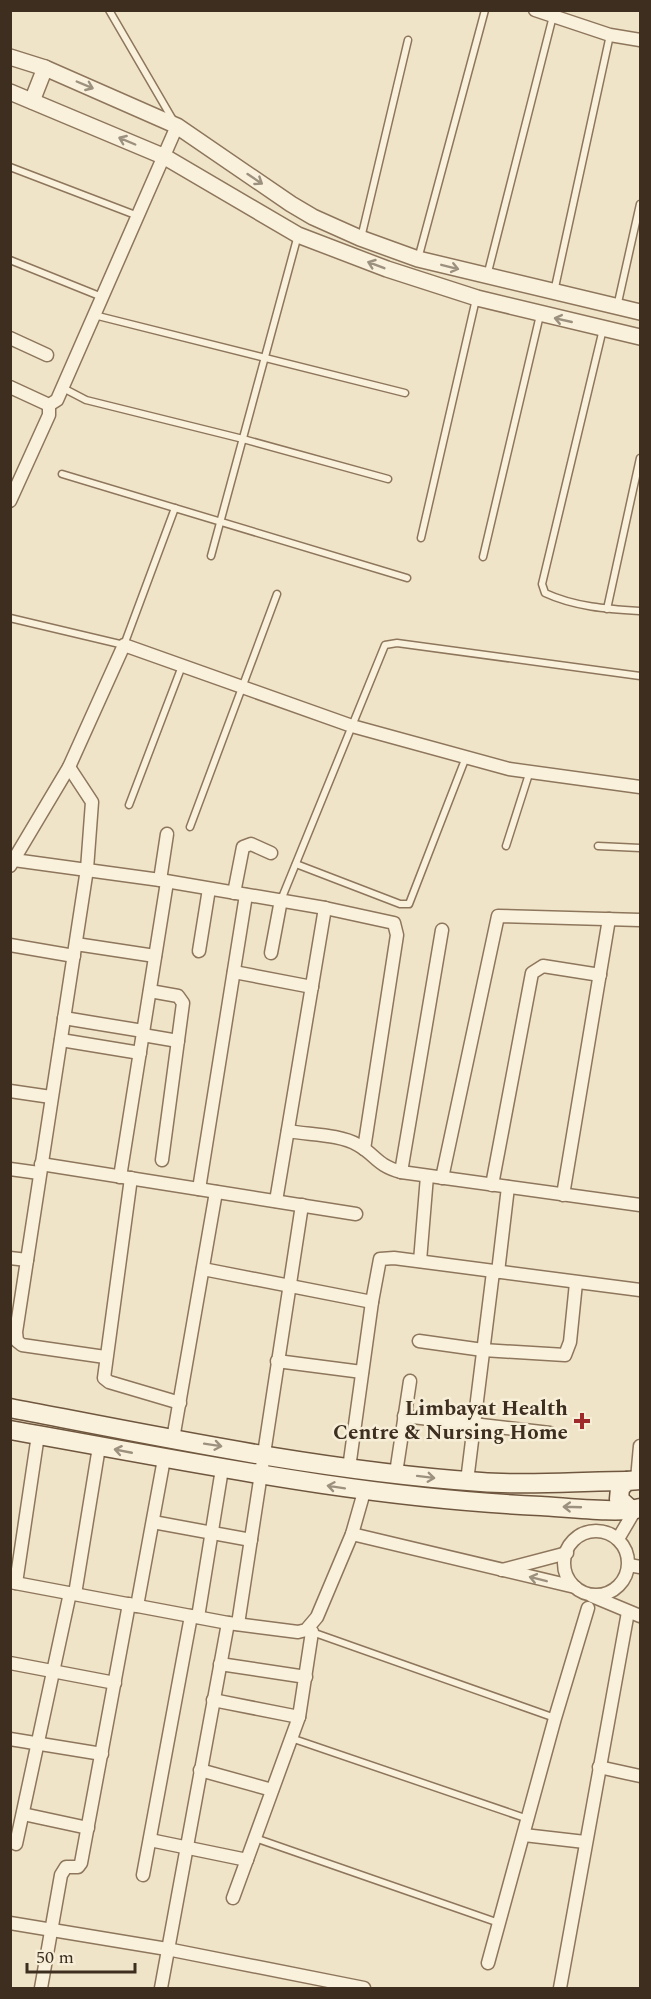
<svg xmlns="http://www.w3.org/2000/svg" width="651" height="1999" font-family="Spectral,serif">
<rect width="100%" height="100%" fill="#f0e4c8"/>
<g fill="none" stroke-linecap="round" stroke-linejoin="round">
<g stroke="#8d765c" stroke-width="9">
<g id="service">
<polyline points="109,10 173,120"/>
<polyline points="10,167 138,216"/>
<polyline points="361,238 408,40"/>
<polyline points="418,259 485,10"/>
<polyline points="10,260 102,297"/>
<polyline points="487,276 553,16"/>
<polyline points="554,292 610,35"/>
<polyline points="617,307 640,204"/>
<polyline points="94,315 405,393"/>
<path d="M603,329L542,584L545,593C575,607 608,609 640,611"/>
<polyline points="63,388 86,400 243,439 388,479"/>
<polyline points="62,474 407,578"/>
<polyline points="421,538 476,299"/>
<polyline points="211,556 298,235"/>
<polyline points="483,557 540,315"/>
<polyline points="607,609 640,458"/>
<polyline points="10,618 124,645 175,508"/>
<polyline points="129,805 182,666"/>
<polyline points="190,827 277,594"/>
<polyline points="506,846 529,774"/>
<polyline points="598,846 640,848"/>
<polyline points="296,864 400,904 409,904 466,757"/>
<polyline points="281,900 385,645 397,643 640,676"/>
<polyline points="312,1632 555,1718"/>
<polyline points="291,1738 528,1819"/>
<polyline points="255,1838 499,1923"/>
</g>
</g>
<g stroke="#8d765c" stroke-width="15">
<g id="minor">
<polyline points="535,10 610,35 640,40"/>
<polyline points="10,338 47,355"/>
<polyline points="10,387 49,405 57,400 177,126"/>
<polyline points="10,501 49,415 49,405"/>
<polyline points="69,767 92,802 87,869 16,1332 17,1341 22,1345 105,1357"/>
<polyline points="14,860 160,880 325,908 394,923 397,935 364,1149"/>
<polyline points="10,866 69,767 124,645 352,726 509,769 640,787"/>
<polyline points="160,880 167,834"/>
<polyline points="234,893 243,847 251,844 271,853"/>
<polyline points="76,944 155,956"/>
<polyline points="10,945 74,956"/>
<polyline points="199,951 209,889"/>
<polyline points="271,953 281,900"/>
<polyline points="234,972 312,987"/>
<polyline points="150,991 178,996 183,1003 162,1160"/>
<polyline points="64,1018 143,1031"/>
<polyline points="143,1035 178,1041"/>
<polyline points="61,1040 140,1053"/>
<polyline points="10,1091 51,1097"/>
<path d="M288,1131C309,1135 339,1134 358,1145C376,1155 376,1165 401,1172L640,1205"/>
<polyline points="41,1164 356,1214"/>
<polyline points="10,1169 39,1173"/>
<polyline points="401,1172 442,930"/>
<polyline points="120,1177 167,882"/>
<polyline points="131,1178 104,1378 109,1382 180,1403"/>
<polyline points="442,1178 498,916 640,920"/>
<polyline points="492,1185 532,973 543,966 600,975"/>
<polyline points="199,1189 246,895"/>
<polyline points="563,1195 609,919"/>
<polyline points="276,1201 325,908"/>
<polyline points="10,1258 27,1260"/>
<polyline points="420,1261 427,1176"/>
<polyline points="203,1269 372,1302"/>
<polyline points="498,1272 508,1187"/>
<polyline points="419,1341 483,1350 565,1355 570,1342 576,1283"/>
<polyline points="277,1361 362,1372"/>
<polyline points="404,1416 550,1433"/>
<polyline points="173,1439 216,1192"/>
<polyline points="349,1468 372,1302 380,1259 394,1258 640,1290"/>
<polyline points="396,1473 410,1381"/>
<polyline points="637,1479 640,1446"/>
<polyline points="467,1481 493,1272"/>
<polyline points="153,1522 251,1540"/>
<circle cx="596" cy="1563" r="32"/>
<polyline points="352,1534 575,1587"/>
<polyline points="618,1539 635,1510"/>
<polyline points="629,1565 640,1567"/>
<polyline points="502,1570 567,1553"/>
<polyline points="10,1582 228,1623 298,1632 306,1630 317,1617 352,1534 364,1492"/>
<polyline points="16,1583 38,1435"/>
<polyline points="75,1594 99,1447"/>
<polyline points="592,1596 640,1616"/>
<polyline points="137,1606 164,1459"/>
<polyline points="198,1617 222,1469"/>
<polyline points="238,1624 302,1205"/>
<polyline points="10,1663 115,1683"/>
<polyline points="220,1664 306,1677"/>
<polyline points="213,1700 299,1717"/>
<polyline points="10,1739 102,1754"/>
<polyline points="599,1767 640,1776"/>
<polyline points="200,1770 272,1790"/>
<polyline points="23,1814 88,1828"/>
<polyline points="524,1835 585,1842"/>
<polyline points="150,1840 247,1860"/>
<polyline points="16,1844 70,1593"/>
<polyline points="143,1875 191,1616"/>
<polyline points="233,1898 299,1717 312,1632 306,1630"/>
<polyline points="10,1923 167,1949 364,1988"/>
<polyline points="488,1963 555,1718 588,1608"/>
<polyline points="41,1988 61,1875 66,1867 78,1867 81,1863 129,1604"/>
<polyline points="161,1988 228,1623"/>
<polyline points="560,1988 628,1612"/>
</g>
</g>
<g stroke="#8d765c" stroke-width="18">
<g id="tertiary">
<polyline points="10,57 45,68 177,126 291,204 313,217 360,238 418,259 640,312"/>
<polyline points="10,92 165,157 298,235 387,269 477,298 640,337"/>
<polyline points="32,101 45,68"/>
</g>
</g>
<g stroke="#6f573f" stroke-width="21">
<g id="secondary">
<path d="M10,1408C166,1438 323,1471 481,1482C529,1486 579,1481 627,1481"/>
<path d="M10,1430C187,1461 361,1498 541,1506C563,1507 622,1514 640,1508"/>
<polyline points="630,1509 619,1499 620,1488 627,1481 640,1480"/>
</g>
</g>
<use href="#service" stroke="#faf1dc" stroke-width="6"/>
<use href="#minor" stroke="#faf1dc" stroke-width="12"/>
<use href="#tertiary" stroke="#faf1dc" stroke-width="15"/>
<use href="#secondary" stroke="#faf1dc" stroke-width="18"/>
</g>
<defs><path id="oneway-shaft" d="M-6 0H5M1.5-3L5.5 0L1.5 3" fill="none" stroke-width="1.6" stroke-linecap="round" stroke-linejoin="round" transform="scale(1.5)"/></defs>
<g stroke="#9c907e">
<use href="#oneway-shaft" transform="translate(85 85) rotate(23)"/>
<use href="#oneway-shaft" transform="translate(127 141) rotate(-157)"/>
<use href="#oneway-shaft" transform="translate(255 179) rotate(34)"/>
<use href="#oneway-shaft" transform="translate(376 265) rotate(-159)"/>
<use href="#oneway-shaft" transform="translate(450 267) rotate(14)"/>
<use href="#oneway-shaft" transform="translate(563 320) rotate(-167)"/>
<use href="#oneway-shaft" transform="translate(213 1445) rotate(9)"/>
<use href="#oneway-shaft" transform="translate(123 1451) rotate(-169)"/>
<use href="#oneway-shaft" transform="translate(426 1477) rotate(7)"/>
<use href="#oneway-shaft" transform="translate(336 1487) rotate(-171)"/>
<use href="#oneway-shaft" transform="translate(572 1507) rotate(-178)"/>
<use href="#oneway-shaft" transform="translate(538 1579) rotate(-166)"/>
</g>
<path fill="#9e2a2b" stroke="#f7eed8" stroke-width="2" d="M579 1412h6v6h6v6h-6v6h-6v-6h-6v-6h6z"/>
<g text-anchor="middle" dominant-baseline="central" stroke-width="5" stroke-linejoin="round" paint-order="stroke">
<g font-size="21" font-weight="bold" fill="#3d2e20" stroke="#f7eed8" text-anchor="end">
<text x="568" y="1409">Limbayat Health<tspan x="568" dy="24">Centre &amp; Nursing Home</tspan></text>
</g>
</g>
<rect width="651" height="1999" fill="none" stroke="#3d2e20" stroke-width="24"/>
<path d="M27 1963v9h108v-9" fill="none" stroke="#3d2e20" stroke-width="3"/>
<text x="36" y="1963" font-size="18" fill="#3d2e20" stroke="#f7eed8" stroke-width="4.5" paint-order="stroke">50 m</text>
</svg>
